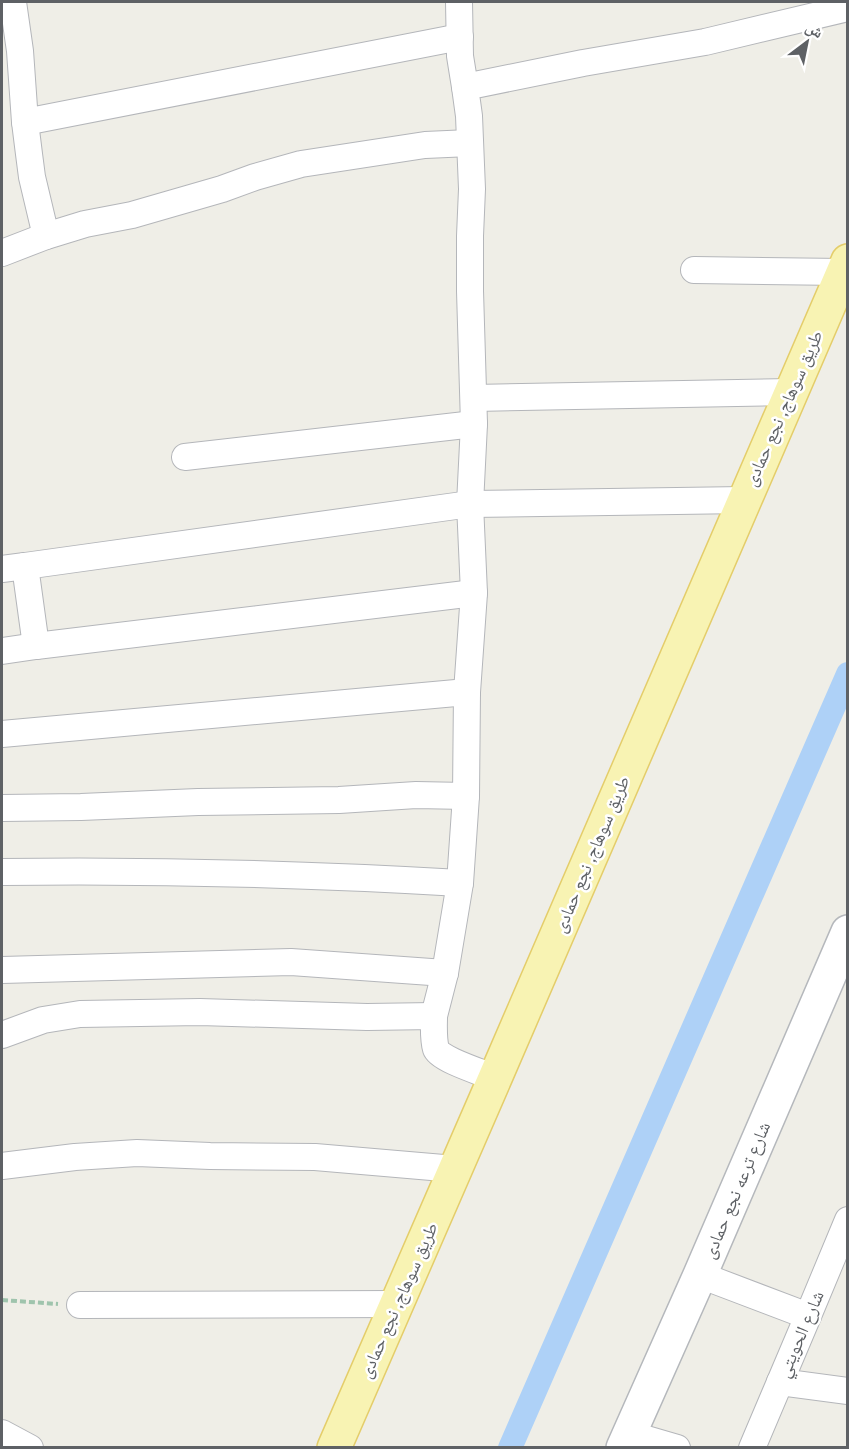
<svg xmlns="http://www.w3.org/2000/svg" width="849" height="1449" font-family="Mulish,'Noto Naskh Arabic',sans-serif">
<rect width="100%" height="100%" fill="#efeee7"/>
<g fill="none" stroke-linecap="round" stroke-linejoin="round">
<polyline stroke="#aed1f7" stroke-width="24" points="510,1448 848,674"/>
<g stroke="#b4b6ba" stroke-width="28">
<g id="street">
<polyline points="13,2 20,51 25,122 29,154 32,177 46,236"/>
<polyline points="459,2 460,56 465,87"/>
<polyline points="25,122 460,37"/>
<polyline points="2,253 46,236 85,224 132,215 222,189 255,177 301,164 425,145 470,143"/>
<polyline points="694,270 843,272"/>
<polyline points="474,398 791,392"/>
<polyline points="185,457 474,424"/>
<polyline points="2,569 25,566"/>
<polyline points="36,646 25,566 470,504 744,500"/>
<polyline points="2,651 36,646 474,593"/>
<polyline points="2,734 467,692"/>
<polyline points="2,808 81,807 198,802 339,800 416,795 466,796"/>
<path d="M2,872C154,870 307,874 460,883"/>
<polyline points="2,970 291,962 445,973"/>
<polyline points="434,1016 445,973 460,883 466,796 467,692 474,593 470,504 474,424 470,291 470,236 472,189 469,116 465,87 583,63 705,42 848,8"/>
<path d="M2,1035L43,1020L80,1014L200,1012L367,1017L434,1016C434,1026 433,1039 436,1049C439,1059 484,1073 495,1078"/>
<polyline points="2,1166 75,1157 137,1153 210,1156 315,1157 455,1169"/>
<polyline points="700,1275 808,1316"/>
<polyline points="80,1305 397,1304"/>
<polyline points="780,1382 848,1391"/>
<polyline points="2,1433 30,1448"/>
<polyline points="629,1434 677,1448"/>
<polyline points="752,1448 808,1316 848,1220"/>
</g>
</g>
<g stroke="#b5b8bc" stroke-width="36">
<polyline id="secondary" points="623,1448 700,1275 848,932"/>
</g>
<g stroke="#e4cd6a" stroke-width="36">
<polyline id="primary" points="334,1448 495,1078 848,261"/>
</g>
<polyline stroke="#9fc4ad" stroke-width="4" stroke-dasharray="6 3" stroke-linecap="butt" points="2,1300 58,1304"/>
<use href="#street" stroke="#fff" stroke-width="26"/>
<use href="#secondary" stroke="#fff" stroke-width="33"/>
<use href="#primary" stroke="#f8f3b3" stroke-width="33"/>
</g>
<g text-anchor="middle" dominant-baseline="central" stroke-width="5" stroke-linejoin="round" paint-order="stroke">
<g font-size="18" fill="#5e6165" stroke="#fff">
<text transform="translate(783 408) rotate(-66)">طريق سوهاج, نجع حمادى</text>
<text transform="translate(591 854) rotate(-67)">طريق سوهاج, نجع حمادى</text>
<text transform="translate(736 1190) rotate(-67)">شارع ترعه نجع حمادى</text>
<text transform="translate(398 1300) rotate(-66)">طريق سوهاج, نجع حمادى</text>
<text transform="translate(800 1334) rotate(-67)">شارع الحويتي</text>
</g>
</g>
<rect width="849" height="1449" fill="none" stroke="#5e6165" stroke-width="6"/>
<g transform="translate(807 42) rotate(32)" stroke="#ffffff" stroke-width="4.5" paint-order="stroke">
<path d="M0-4.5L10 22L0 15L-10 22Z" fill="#5e6165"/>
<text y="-9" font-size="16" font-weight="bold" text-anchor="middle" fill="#5e6165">ش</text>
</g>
</svg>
